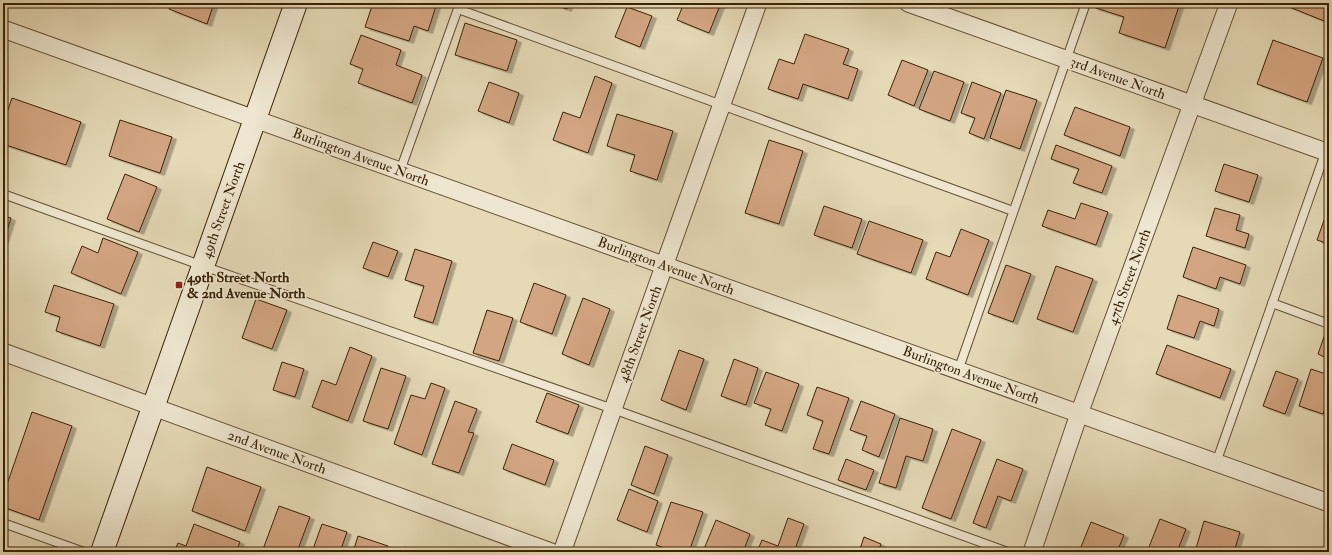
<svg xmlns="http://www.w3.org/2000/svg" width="1332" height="555" font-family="'IM FELL Double Pica',serif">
<defs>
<filter id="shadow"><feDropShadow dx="4.5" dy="2.5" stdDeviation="0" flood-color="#0004"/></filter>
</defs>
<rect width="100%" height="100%" fill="#e5d9b6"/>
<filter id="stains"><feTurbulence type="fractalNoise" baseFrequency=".005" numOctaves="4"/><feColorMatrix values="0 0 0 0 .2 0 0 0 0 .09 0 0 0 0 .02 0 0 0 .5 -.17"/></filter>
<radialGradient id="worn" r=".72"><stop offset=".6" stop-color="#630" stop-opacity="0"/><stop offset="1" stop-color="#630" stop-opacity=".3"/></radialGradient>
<g fill="#d3a582" stroke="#3b2305" filter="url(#shadow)">
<polygon points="171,3 214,3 207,24 169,9"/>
<polygon points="373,3 437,3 428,31 414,26 409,41 365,27"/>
<polygon points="550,3 569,3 567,9"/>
<polygon points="684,3 721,3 709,33 677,20"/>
<polygon points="1094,3 1180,3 1165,48 1119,33 1124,17 1093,7"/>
<polygon points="1288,3 1329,3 1329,23 1287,6"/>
<polygon points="627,7 652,16 640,47 615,37"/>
<polygon points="465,23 517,40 507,71 455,55"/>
<polygon points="805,34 849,49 843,64 858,69 848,99 803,84 798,99 768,89 779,59 794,64"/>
<polygon points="361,35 401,50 396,65 422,75 412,103 358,83 363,69 350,64"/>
<polygon points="1273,40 1323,58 1307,102 1257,84"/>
<polygon points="902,60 928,70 914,106 888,95"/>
<polygon points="934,71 964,82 950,121 919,109"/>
<polygon points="595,76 612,83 588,153 553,140 563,112 580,118"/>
<polygon points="489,82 519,93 509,123 478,111"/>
<polygon points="972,82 1001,93 984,139 969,133 975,118 961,113"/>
<polygon points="1006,90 1037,100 1020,149 990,138"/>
<polygon points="12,98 81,122 66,165 3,144 3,124"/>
<polygon points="1075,107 1130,127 1120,156 1064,135"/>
<polygon points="617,114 673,131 657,180 630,171 635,155 607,146"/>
<polygon points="120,120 172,137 160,173 109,156"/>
<polygon points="769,140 803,151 779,224 745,213"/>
<polygon points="1056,145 1112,166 1102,193 1073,183 1079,169 1051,159"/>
<polygon points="1224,164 1258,175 1249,202 1215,191"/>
<polygon points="125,174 157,187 139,232 107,219"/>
<polygon points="1081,203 1108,212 1096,245 1042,226 1048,210 1075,219"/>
<polygon points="824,206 862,219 852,248 814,235"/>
<polygon points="1215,208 1240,215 1236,230 1249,234 1245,248 1206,236"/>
<polygon points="1328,209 1329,209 1329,244 1317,240"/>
<polygon points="3,216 11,218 3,243"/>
<polygon points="869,221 923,240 911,273 857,254"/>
<polygon points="961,229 989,240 968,295 926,279 936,252 950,257"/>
<polygon points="103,238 138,252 121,294 71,273 82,246 98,253"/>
<polygon points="373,242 398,251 388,277 363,268"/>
<polygon points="1193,247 1246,265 1240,284 1220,277 1216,289 1183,277"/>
<polygon points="415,249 452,261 433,323 414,317 424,286 405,280"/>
<polygon points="1006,265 1031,274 1013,322 988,313"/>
<polygon points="1056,266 1093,279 1073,332 1037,319"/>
<polygon points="534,283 566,295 552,334 520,322"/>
<polygon points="54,285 114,304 100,346 56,331 60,317 45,312"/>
<polygon points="1178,295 1219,309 1214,326 1200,321 1194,338 1167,329"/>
<polygon points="583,298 610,309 589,365 562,354"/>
<polygon points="256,299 287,310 272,349 242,338"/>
<polygon points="487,310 513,318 499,361 473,353"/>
<polygon points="1325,334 1329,335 1329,359 1318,354"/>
<polygon points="1167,345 1231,369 1220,398 1156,374"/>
<polygon points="350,347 372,356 348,421 312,407 322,380 336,385"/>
<polygon points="679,350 704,359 686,410 661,400"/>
<polygon points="734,359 758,368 746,405 721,396"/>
<polygon points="282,362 304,369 295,397 273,390"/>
<polygon points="381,368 406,376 388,429 363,421"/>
<polygon points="1311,369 1329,375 1329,396 1323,414 1299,406"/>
<polygon points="1276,371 1298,379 1285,414 1263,406"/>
<polygon points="766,372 799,384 782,431 765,425 771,409 754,403"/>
<polygon points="431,383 445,388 422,455 394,444 411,395 425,399"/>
<polygon points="817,387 849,398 829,454 813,449 823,421 807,415"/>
<polygon points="547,393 579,405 568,434 536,422"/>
<polygon points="455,401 477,409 468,432 474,433 459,473 432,464"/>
<polygon points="861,401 895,414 879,457 862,450 867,436 850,430"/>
<polygon points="32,412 72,426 39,520 3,507 3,496"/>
<polygon points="900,418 933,429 923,461 906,456 896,488 879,483"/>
<polygon points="952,429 981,440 951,519 922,508"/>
<polygon points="512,444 554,460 545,485 503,469"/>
<polygon points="645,446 668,455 654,494 631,485"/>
<polygon points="846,459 874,470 866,490 838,480"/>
<polygon points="997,459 1023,469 1011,501 998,496 986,528 973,523"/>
<polygon points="207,467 261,487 245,531 192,511"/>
<polygon points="629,489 658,501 647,532 617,520"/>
<polygon points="671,502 703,512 689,552 676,552 656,545"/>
<polygon points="279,506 310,517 297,552 262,552"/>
<polygon points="788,518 804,524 794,552 757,552 762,540 778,546"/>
<polygon points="1160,519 1186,529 1177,552 1147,552"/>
<polygon points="716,520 750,534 743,552 710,552 704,549"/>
<polygon points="1204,521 1240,532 1234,552 1195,552"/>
<polygon points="1091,522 1124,535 1117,552 1079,552"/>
<polygon points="194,524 240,542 236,552 174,552 178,543 186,546"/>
<polygon points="322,524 347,532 340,552 312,552"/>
<polygon points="358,536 388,546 386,552 353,552"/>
<polygon points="864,537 881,544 878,552 859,552"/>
<polygon points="405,547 420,552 403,552"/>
</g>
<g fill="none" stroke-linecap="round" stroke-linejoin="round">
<g stroke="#665031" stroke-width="10">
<g id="service">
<polyline points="458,9 1013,211"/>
<polyline points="400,171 460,3"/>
<polyline points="3,194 203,266 613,409 1008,552"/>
<polyline points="1272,303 1329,324"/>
<polyline points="958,371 1086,3"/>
<polyline points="1216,463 1329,142"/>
<polyline points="3,523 84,552"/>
</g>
</g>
<g stroke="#665031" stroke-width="19">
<g id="minor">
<polyline points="908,3 1329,153"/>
<polyline points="3,29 1329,503"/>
<polyline points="3,352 551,552"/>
<polyline points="562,552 758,3"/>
<polyline points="1032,552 1079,414 1229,3"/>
</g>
</g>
<g stroke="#3b2305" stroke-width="24">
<polyline id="secondary" points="102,552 296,3"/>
</g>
<use href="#service" stroke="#eee6d0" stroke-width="8"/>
<use href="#minor" stroke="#eee6d0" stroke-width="17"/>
<use href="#secondary" stroke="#eee6d0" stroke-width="22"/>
</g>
<rect fill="#8f2418" stroke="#eee6d0" stroke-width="1.5" x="175" y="281" width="8" height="8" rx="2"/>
<g text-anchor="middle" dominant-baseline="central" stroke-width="3" stroke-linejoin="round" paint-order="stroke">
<g font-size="14" fill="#3b2305" stroke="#eee6d0">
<text transform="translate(1118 78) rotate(20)">3rd Avenue North</text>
<text transform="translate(361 157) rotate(20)">Burlington Avenue North</text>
<text transform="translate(223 210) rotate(-70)">49th Street North</text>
<text transform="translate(666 266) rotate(20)">Burlington Avenue North</text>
<text transform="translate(1129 277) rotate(-70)">47th Street North</text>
<text transform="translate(640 334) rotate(-70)">48th Street North</text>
<text transform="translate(971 375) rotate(20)">Burlington Avenue North</text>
<text transform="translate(277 452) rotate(20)">2nd Avenue North</text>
</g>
<g font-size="14" font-weight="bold" fill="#3b2305" stroke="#eee6d0" text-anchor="start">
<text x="187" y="277">49th Street North<tspan x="187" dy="16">&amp; 2nd Avenue North</tspan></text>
</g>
</g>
<rect width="1332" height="555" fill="none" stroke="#e5d9b6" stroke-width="16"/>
<rect x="4" y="4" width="1324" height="547" fill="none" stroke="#3b2305" stroke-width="2"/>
<rect x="8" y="8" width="1316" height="539" fill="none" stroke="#3b2305"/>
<rect width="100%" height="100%" filter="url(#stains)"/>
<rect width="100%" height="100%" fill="url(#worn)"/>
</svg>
